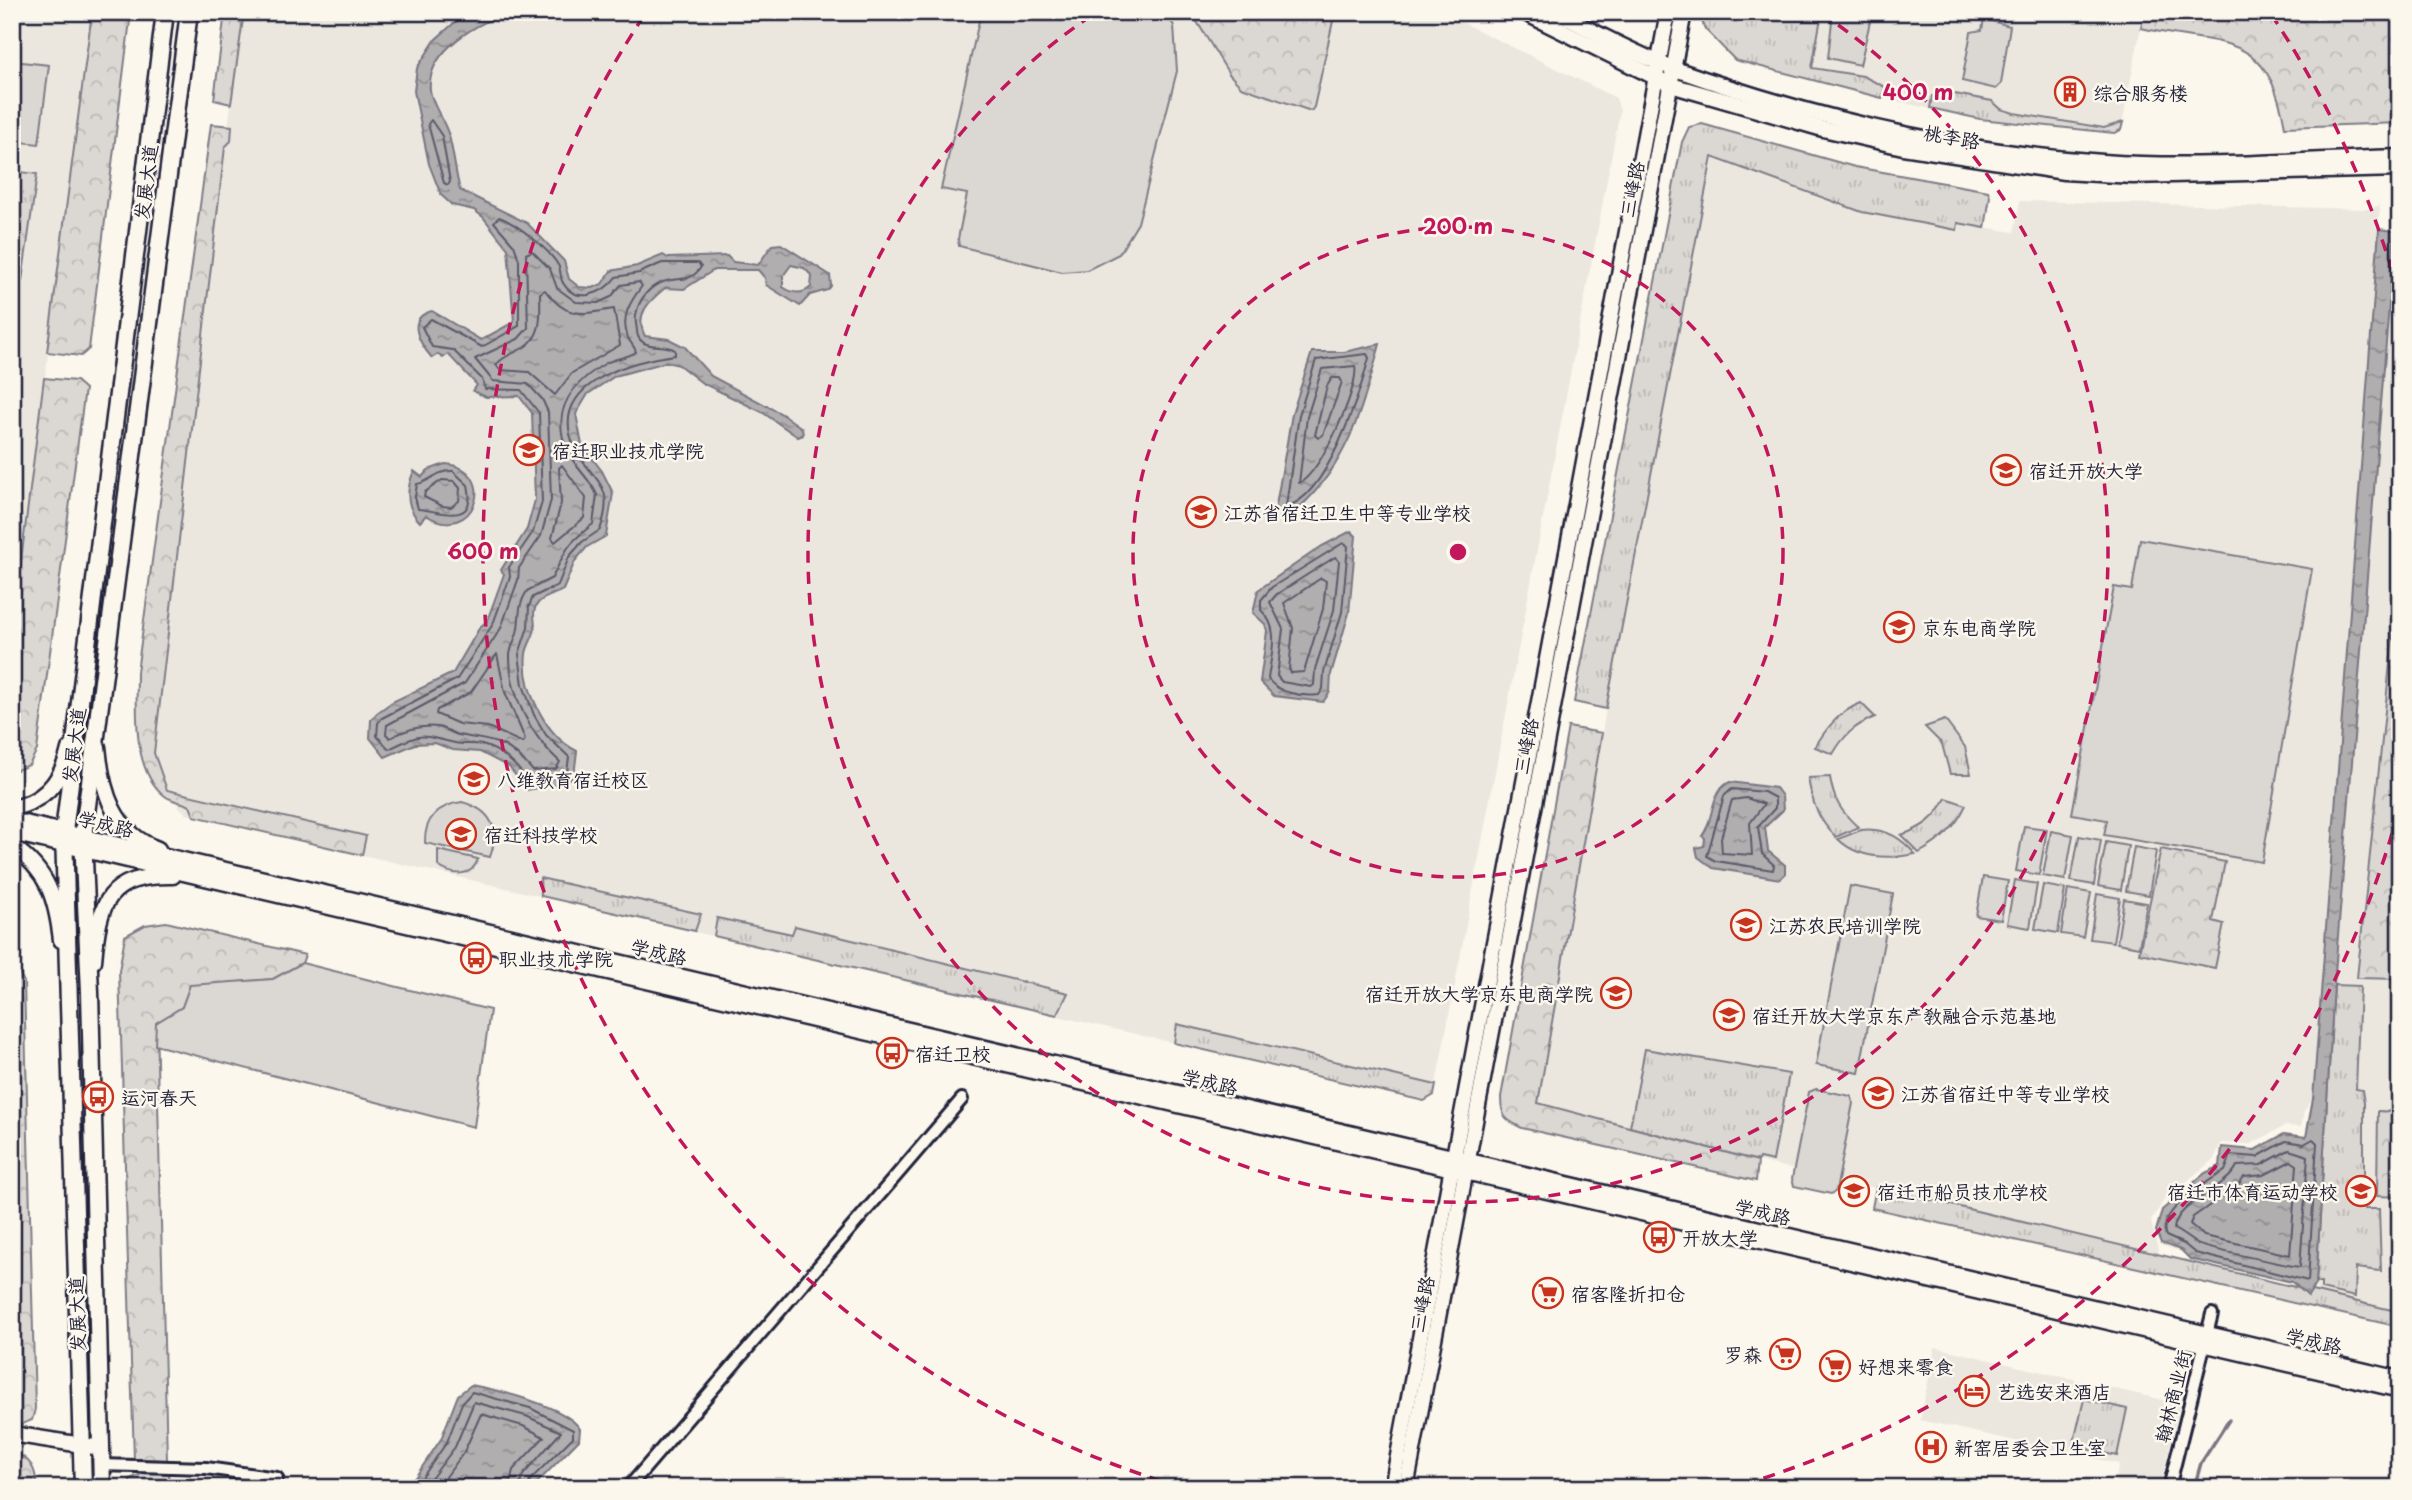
<svg xmlns="http://www.w3.org/2000/svg" width="2412" height="1500" font-family="'Playpen Sans','LXGW WenKai TC',sans-serif">
<defs>
<pattern id="grass-tufts" width="24" height="20" patternUnits="userSpaceOnUse" patternTransform="scale(1.75)"><rect width="24" height="20" fill="#dbd8d3"/><path d="M3 7l-1-3M5 7V3M7 7l1-3M15 17l-1-3M17 17v-4M19 17l1-3" fill="none" stroke="#bcb9b6"/></pattern>
<pattern id="forest-crowns" width="20" height="18" patternUnits="userSpaceOnUse" patternTransform="scale(1.75)"><rect width="20" height="18" fill="#dbd8d3"/><path d="M2 6a3 3 0 1 1 6 0M12 15a3 3 0 1 1 6 0" fill="none" stroke="#bcb9b6"/></pattern>
<pattern id="water-ripples" width="26" height="14" patternUnits="userSpaceOnUse" patternTransform="scale(1.75)"><rect width="26" height="14" fill="#b1aeb0"/><path d="M2 4q2-2 4 0t4 0M15 11q2-2 4 0t4 0" fill="none" stroke="#908d90"/></pattern>
</defs>
<rect width="100%" height="100%" fill="#fbf7ec"/>
<filter id="ink" filterUnits="userSpaceOnUse"><feTurbulence type="fractalNoise" baseFrequency=".0143" numOctaves="2"/><feDisplacementMap in="SourceGraphic" scale="14" xChannelSelector="R" yChannelSelector="G"/><feConvolveMatrix kernelMatrix="1 2 1 2 8 2 1 2 1" color-interpolation-filters="sRGB"/></filter>
<g filter="url(#ink)">
<g fill="#ebe7df">
<polygon points="12,12 92,12 12,635"/>
<polygon points="244,12 1441,12 1616,98 1620,111 1434,1095 1424,1101 186,814 169,796 154,753 225,147"/>
<polygon points="1736,12 2144,12 2121,130 2114,133 1980,119 1856,93 1735,60"/>
<polygon points="1712,157 1957,230 1958,223 2014,232 2020,201 2370,209 2380,205 2313,1099 2304,1111 2301,1127 2285,1126 2251,1144 2221,1143 2214,1159 2164,1200 2151,1221 2159,1254 1758,1161 1538,1103 1606,709"/>
<polygon points="2397,205 2400,205 2400,1312 2316,1293 2334,985"/>
<polygon points="1935,1347 2180,1404 2160,1488 2114,1488 2119,1464 1920,1420"/>
</g>
<g fill="url(#grass-tufts)" stroke="#7e7d87" stroke-width="2">
<polygon points="1700,12 1822,12 1812,68 1863,76 1885,87 1882,98 1735,60 1704,28"/>
<polygon points="1955,94 1992,101 2001,109 2014,113 2104,128 2123,122 2121,130 2114,133 1980,119 1930,108 1932,96"/>
<polygon points="1702,124 1855,167 1988,191 1990,196 1985,228 1958,223 1957,230 1862,212 1712,157 1606,709 1574,702 1682,142 1689,127"/>
<polygon points="12,171 37,174 22,281 12,275"/>
<path d="M1861,703L1875,717C1855,725 1844,735 1833,754L1815,747C1827,727 1839,712 1861,703Z"/>
<polygon points="1945,720 1965,747 1971,774 1950,774 1942,744 1925,727"/>
<path d="M1830,777C1833,799 1841,812 1858,827L1836,837C1818,820 1812,802 1808,778Z"/>
<path d="M1946,798L1966,805C1955,828 1942,840 1919,853L1901,835C1923,828 1936,818 1946,798Z"/>
<path d="M1861,830C1884,827 1901,837 1915,854C1889,859 1859,860 1838,839Z"/>
<polygon points="540,878 701,914 695,931 541,896"/>
<polygon points="717,918 792,934 795,926 1068,993 1057,1015 714,936"/>
<polygon points="2334,985 2360,986 2356,1089 2362,1090 2364,1103 2364,1209 2379,1209 2381,1271 2356,1268 2355,1297 2321,1289 2321,1283 2316,1283"/>
<polygon points="1177,1024 1436,1085 1434,1095 1424,1101 1174,1043"/>
<polygon points="1645,1049 1789,1074 1773,1161 1759,1158 1758,1161 1630,1127"/>
<polygon points="1876,1187 2400,1312 2400,1327 1872,1208"/>
<polygon points="2084,1399 2127,1409 2117,1456 2073,1446"/>
</g>
<g fill="url(#forest-crowns)" stroke="#7e7d87" stroke-width="2">
<polygon points="92,12 131,12 89,349 81,356 47,352"/>
<polygon points="225,12 244,12 231,104 214,100"/>
<polygon points="1191,12 1335,12 1314,107 1311,111 1241,87 1229,74"/>
<path d="M2144,12H2400V123L2285,127C2267,27 2221,47 2141,28Z"/>
<path d="M211,124L232,126L231,141L225,147L154,753L167,790L366,836L362,855L194,816L190,806C182,802 171,801 165,796C131,770 137,709 137,672Z"/>
<polygon points="44,378 76,381 85,389 37,750 29,765 12,772 12,632"/>
<polygon points="2400,568 2400,979 2357,978"/>
<path d="M1568,727L1602,733L1538,1103L1758,1161L1756,1181L1522,1128C1505,1120 1501,1116 1501,1097Z"/>
<polygon points="2161,849 2225,862 2213,921 2224,924 2215,968 2139,953"/>
<polygon points="166,922 305,955 302,963 273,979 190,986 182,1007 156,1023 167,1460 134,1459 119,971 125,936 145,925"/>
<polygon points="12,959 24,982 35,1409 32,1420 12,1428"/>
<polygon points="2378,1111 2400,1112 2400,1197 2377,1196"/>
<path d="M12,1452C31,1458 36,1469 37,1488H12Z"/>
<polygon points="169,1472 170,1488 130,1488 130,1479 144,1473"/>
</g>
<g fill="#dbd8d3" stroke="#7e7d87" stroke-width="2">
<polygon points="981,12 1166,12 1174,26 1177,71 1138,223 1119,254 1087,270 1062,272 959,246 958,239 967,194 941,189"/>
<polygon points="1833,12 1872,13 1860,65 1828,58"/>
<polygon points="1984,19 2010,26 2001,84 1996,89 1962,81 1971,32 1982,30"/>
<polygon points="12,61 49,65 39,144 12,141"/>
<polygon points="2140,539 2312,569 2262,862 2104,835 2107,820 2072,814 2114,587 2132,590"/>
<path d="M462,802C492,810 500,829 490,857L425,843C424,818 439,805 462,802Z"/>
<polygon points="2024,826 2047,829 2039,875 2016,871"/>
<polygon points="2051,831 2073,835 2065,880 2043,876"/>
<polygon points="2079,836 2101,840 2094,885 2071,881"/>
<polygon points="2106,842 2128,846 2121,890 2098,886"/>
<polygon points="2134,847 2156,851 2149,895 2126,891"/>
<path d="M438,850L478,859C472,878 452,876 438,866Z"/>
<polygon points="1983,877 2008,881 2001,920 1976,916"/>
<polygon points="2015,880 2037,884 2030,928 2007,924"/>
<polygon points="2043,885 2065,889 2058,933 2035,929"/>
<polygon points="1850,886 1893,894 1859,1073 1816,1065"/>
<polygon points="2068,889 2091,893 2083,937 2061,934"/>
<polygon points="2097,894 2120,898 2113,942 2090,939"/>
<polygon points="2124,899 2147,903 2139,947 2117,943"/>
<polygon points="302,963 490,1010 474,1127 155,1045 156,1023 182,1007 190,985 273,979"/>
<polygon points="1816,1089 1851,1096 1853,1103 1836,1191 1831,1194 1794,1186 1792,1179 1809,1092"/>
</g>
<g fill="url(#water-ripples)" stroke="#787681" stroke-width="2" fill-rule="evenodd">
<path d="M473,12H512C480,20 426,51 430,90C432,106 445,121 449,136C454,154 455,172 460,190L527,223L564,261L569,279L579,287L593,288L602,284L611,271L637,266L663,255L668,258L727,256L733,262L758,265L772,245L781,244L830,275L831,286L828,290L810,295L800,306L766,285L765,278L758,270H714L684,289L665,288C649,301 634,315 645,336L669,339L685,347L711,376L782,414L802,428L803,435L798,437L762,412L702,383L679,365L666,362L615,376L588,394L576,414L582,445L602,471L613,493L606,536L587,547L575,561L563,590C556,594 544,597 539,602C531,610 535,619 535,628C534,637 527,645 526,654C522,689 546,736 577,751L574,776L562,784L527,790L509,767L480,752L453,750L435,743L415,744L385,757L370,738L371,720L377,713L392,702L453,673L480,627L487,621L504,574L501,570L527,529L535,500L532,413L519,396L486,397L473,391L477,385L448,354L443,358L438,354L432,358C419,343 405,318 432,311L481,340L514,322L508,249L483,217L474,210L452,205L441,195L429,164L414,91L417,68L436,39L454,23ZM791,265L804,268L812,276L811,287C802,295 793,294 783,287V276Z"/>
<polygon points="2379,229 2395,231 2334,985 2316,1283 2308,1296 2292,1282 2190,1259 2181,1250 2161,1243 2156,1231 2162,1210 2205,1173 2220,1166 2222,1147 2255,1150 2284,1134 2306,1137 2313,1099"/>
<path d="M1380,344C1365,399 1351,454 1311,496C1301,507 1290,519 1275,511L1292,414L1312,352H1344Z"/>
<path d="M445,464C501,469 474,546 426,515L420,522C405,507 406,489 414,471L422,477L428,470Z"/>
<polygon points="1351,531 1356,536 1349,613 1331,674 1330,692 1323,702 1274,696 1260,682 1267,631 1265,624 1253,613 1258,590 1322,546"/>
<path d="M1730,782L1776,788L1782,796L1783,810L1765,827L1768,851L1785,865V874L1780,879L1713,868L1698,857L1696,848L1704,846L1705,838L1702,836C1715,820 1709,791 1730,782Z"/>
<path d="M471,1385C497,1390 566,1406 580,1429L579,1440L532,1488H408L441,1439L458,1395Z"/>
</g>
<g fill="none" stroke-linecap="round" stroke-linejoin="round">
<g stroke="#5b5a6a" stroke-width="2">
<polygon points="431,120 442,136 450,182 448,185 444,183 428,124"/>
<path d="M499,217C517,224 548,248 558,265C561,269 560,276 562,281C575,306 604,294 616,277L639,273L662,263H698L701,267C690,284 679,276 663,282C645,288 634,307 636,324C638,332 635,337 644,343C654,348 665,344 675,350V355C631,360 545,385 575,448C592,482 617,483 600,530L582,542L569,557L558,585L533,597L529,606L528,627L519,654L523,685L534,715L546,735L569,757L567,772L559,777L529,781C515,765 504,751 482,745C474,743 464,745 455,743C419,735 423,732 389,749L377,736L378,723L382,718L457,679L493,624L510,577L509,567L533,532L542,502L539,413L521,390L485,389L482,379L453,350L432,347L422,327L431,319L482,347L519,326V260L514,245L494,222Z"/>
<path d="M532,251L550,269L557,288L576,302L598,303L611,297L621,285L639,282L642,286C630,302 620,317 628,338C631,344 635,347 636,352C627,358 615,358 606,363C572,383 550,410 567,450C574,467 590,478 597,495L593,524C564,547 568,547 552,578L527,591C518,605 520,614 518,628C517,637 511,645 510,655C509,695 531,736 560,762L556,769L533,771C505,739 497,742 458,735C451,733 445,728 438,727C421,725 404,730 390,738L386,734L387,725L465,683L501,628L518,580L519,568L541,536L551,500L548,412L542,399L528,384L493,381L475,359L518,339L528,328L526,254Z"/>
<path d="M545,290C567,320 583,314 614,309L620,345L572,373L555,395L529,372L500,370L496,365C503,356 513,354 523,348C544,336 540,313 540,293Z"/>
<path d="M1367,354L1369,358C1360,392 1326,500 1286,506L1299,415L1316,360Z"/>
<path d="M1355,366C1360,387 1319,476 1299,483L1307,417L1322,369Z"/>
<polygon points="1332,378 1340,378 1342,382 1323,435 1318,438 1315,435 1327,386"/>
<polygon points="562,465 586,498 584,518 555,542 552,538 561,503 559,468"/>
<path d="M453,471L468,485C478,530 435,509 418,509L415,497L417,484C430,482 437,470 453,471Z"/>
<polygon points="442,480 454,481 460,488 459,501 451,507 442,506 424,497 425,492"/>
<path d="M1343,543L1348,546L1342,612L1324,672L1323,689L1319,695C1301,697 1278,693 1268,679C1271,653 1281,629 1261,610V600L1272,587Z"/>
<polygon points="1335,557 1339,561 1334,610 1315,669 1314,685 1311,687 1282,682 1277,676 1283,629 1270,602 1277,594"/>
<polygon points="1321,578 1326,581 1323,609 1304,672 1291,673 1289,669 1293,628 1284,603"/>
<polygon points="497,654 505,692 525,739 523,743 488,727 459,724 436,714 437,710 471,692"/>
<polygon points="1732,789 1764,792 1775,798 1775,808 1758,827 1762,854 1774,865 1773,870 1716,861 1707,856 1724,796"/>
<polygon points="1746,798 1764,804 1750,823 1752,855 1722,853 1721,838 1732,800"/>
<path d="M2313,1139L2317,1143L2308,1281L2195,1253L2184,1244L2166,1236C2155,1212 2208,1181 2225,1171L2231,1155L2257,1157L2286,1141L2304,1144Z"/>
<path d="M2289,1150L2308,1156L2300,1267C2291,1266 2203,1248 2197,1244C2189,1239 2183,1234 2174,1229C2176,1202 2226,1190 2237,1166L2261,1165Z"/>
<polygon points="2291,1161 2297,1165 2290,1255 2204,1236 2190,1224 2193,1217 2237,1186 2244,1177 2264,1175"/>
<polyline points="415,1488 447,1442 462,1403 472,1392 530,1408 573,1430 573,1437 530,1480 528,1488"/>
<polyline points="424,1488 455,1447 474,1402 526,1416 561,1432 523,1475 519,1488"/>
<polyline points="438,1488 464,1452 481,1414 523,1426 544,1437 513,1470 509,1488"/>
</g>
<polyline stroke="#787681" stroke-width="3.5" points="2194,1488 2201,1463 2229,1420"/>
<g stroke="#22223b" stroke-width="16">
<g id="street">
<polyline points="101,1465 206,1468 277,1478"/>
<polyline points="628,1488 962,1099"/>
<polyline points="2169,1488 2212,1314"/>
</g>
</g>
<g stroke="#22223b" stroke-width="19">
<g id="secondary">
<polyline points="1523,12 1671,85 1823,129 1903,147 2064,172 2133,176 2400,169"/>
<path d="M1555,12C1595,32 1634,54 1675,69C1813,118 1957,152 2103,162C2202,169 2301,160 2400,157"/>
<path d="M98,747C102,790 113,833 158,849"/>
<path d="M12,808C45,802 62,780 69,749"/>
<polyline points="12,820 2400,1379"/>
<polyline points="12,833 2400,1390"/>
<path d="M12,846C48,871 56,898 61,940"/>
<path d="M94,961C99,901 108,875 173,876"/>
<polyline points="12,1434 101,1448"/>
<polyline points="1392,1488 1668,12"/>
<polyline points="1406,1488 1684,12"/>
</g>
</g>
<g stroke="#22223b" stroke-width="21">
<g id="primary">
<polyline points="83,1488 64,832 165,12"/>
<polyline points="102,1488 90,992 83,837 189,12"/>
</g>
</g>
<use href="#street" stroke="#fbf7ec" stroke-width="10"/>
<use href="#secondary" stroke="#fbf7ec" stroke-width="14"/>
<use href="#primary" stroke="#fbf7ec" stroke-width="16"/>
</g>
</g>
<g fill="none" stroke="#c2185b" stroke-width="3.5" stroke-dasharray="12 9">
<circle cx="1458" cy="552" r="325"/>
<path d="M1821 13A650 650 0 1 1 1095 13"/>
<path d="M2398 813A975 975 0 0 1 1735 1487M1181 1487A975 975 0 0 1 645 14M2271 14A975 975 0 0 1 2398 291"/>
</g>
<defs>
<g id="building-ring" transform="scale(1.575)"><circle r="9.5" fill="#fbf7ec" stroke="#c8321e" stroke-width="1.5"/><path d="M-4-6H4V6H1V3H-1V6H-4ZM-2.5-4.3h1.7v1.8h-1.7ZM.8-4.3h1.7v1.8H.8ZM-2.5-1h1.7V.8h-1.7ZM.8-1h1.7V.8H.8Z" fill="#c8321e"/></g>
<g id="university-ring" transform="scale(1.575)"><circle r="9.5" fill="#fbf7ec" stroke="#c8321e" stroke-width="1.5"/><path d="M0-5L7-2L0 1L-7-2ZM-4 1L0 2.5L4 1V4Q0 6-4 4Z" fill="#c8321e"/></g>
<g id="school-ring" transform="scale(1.575)"><circle r="9.5" fill="#fbf7ec" stroke="#c8321e" stroke-width="1.5"/><path d="M0-5L7-2L0 1L-7-2ZM-4 1L0 2.5L4 1V4Q0 6-4 4Z" fill="#c8321e"/></g>
<g id="bus-ring" transform="scale(1.575)"><circle r="9.5" fill="#fbf7ec" stroke="#c8321e" stroke-width="1.5"/><path d="M-5-6H5V4H4V6H2V4H-2V6H-4V4H-5ZM-3.5-4V0h7V-4ZM-3.5 1.2v1.5H-2V1.2ZM2 1.2v1.5H3.5V1.2Z" fill="#c8321e"/></g>
<g id="supermarket-ring" transform="scale(1.575)"><circle r="9.5" fill="#fbf7ec" stroke="#c8321e" stroke-width="1.5"/><path d="M-6-5.5h2.5l.6 2H6L4.5 2H-2.5L-4.4-4H-6ZM-1.5 3.2a1.3 1.3 0 1 0 .1 0ZM3 3.2a1.3 1.3 0 1 0 .1 0Z" fill="#c8321e"/></g>
<g id="hotel-ring" transform="scale(1.575)"><circle r="9.5" fill="#fbf7ec" stroke="#c8321e" stroke-width="1.5"/><path d="M-6-4.5h1.5V1H6V5H4.5V3h-9V5H-6ZM-4 0a1.8 1.8 0 1 1 3.6 0ZM.5 0V-2.5h3Q6-2.5 6 0Z" fill="#c8321e"/></g>
<g id="hospital-ring" transform="scale(1.575)"><circle r="9.5" fill="#fbf7ec" stroke="#c8321e" stroke-width="1.5"/><path d="M-5-5h3v3.5h4V-5h3V5h-3V1.5h-4V5h-3Z" fill="#c8321e"/></g>
</defs>
<g fill-rule="evenodd">
<use href="#building-ring" x="2070" y="92"/>
<use href="#university-ring" x="529" y="450"/>
<use href="#university-ring" x="2006" y="470"/>
<use href="#school-ring" x="1201" y="512"/>
<use href="#university-ring" x="1899" y="627"/>
<use href="#university-ring" x="474" y="779"/>
<use href="#university-ring" x="461" y="834"/>
<use href="#university-ring" x="1746" y="925"/>
<use href="#bus-ring" x="476" y="958"/>
<use href="#university-ring" x="1616" y="993"/>
<use href="#university-ring" x="1729" y="1015"/>
<use href="#bus-ring" x="892" y="1053"/>
<use href="#school-ring" x="1878" y="1093"/>
<use href="#bus-ring" x="98" y="1097"/>
<use href="#school-ring" x="1854" y="1191"/>
<use href="#school-ring" x="2361" y="1191"/>
<use href="#bus-ring" x="1659" y="1237"/>
<use href="#supermarket-ring" x="1548" y="1293"/>
<use href="#supermarket-ring" x="1785" y="1354"/>
<use href="#supermarket-ring" x="1835" y="1366"/>
<use href="#hotel-ring" x="1974" y="1391"/>
<use href="#hospital-ring" x="1931" y="1447"/>
</g>
<g text-anchor="middle" dominant-baseline="central" stroke-width="5" stroke-linejoin="round" paint-order="stroke">
<g font-size="19" fill="#22223b" stroke="#fbf7ec" text-anchor="start">
<text x="2093" y="92">综合服务楼</text>
<text x="552" y="450">宿迁职业技术学院</text>
<text x="2029" y="470">宿迁开放大学</text>
<text x="1224" y="512">江苏省宿迁卫生中等专业学校</text>
<text x="1922" y="627">京东电商学院</text>
<text x="497" y="779">八维教育宿迁校区</text>
<text x="484" y="834">宿迁科技学校</text>
<text x="1769" y="925">江苏农民培训学院</text>
<text x="499" y="958">职业技术学院</text>
<text x="1593" y="993" text-anchor="end">宿迁开放大学京东电商学院</text>
<text x="1752" y="1015">宿迁开放大学京东产教融合示范基地</text>
<text x="915" y="1053">宿迁卫校</text>
<text x="1901" y="1093">江苏省宿迁中等专业学校</text>
<text x="121" y="1097">运河春天</text>
<text x="1877" y="1191">宿迁市船员技术学校</text>
<text x="2338" y="1191" text-anchor="end">宿迁市体育运动学校</text>
<text x="1682" y="1237">开放大学</text>
<text x="1571" y="1293">宿客隆折扣仓</text>
<text x="1762" y="1354" text-anchor="end">罗森</text>
<text x="1858" y="1366">好想来零食</text>
<text x="1997" y="1391">艺选安来酒店</text>
<text x="1954" y="1447">新窑居委会卫生室</text>
</g>
<g font-size="19" fill="#22223b" stroke="#fbf7ec">
<text transform="translate(1952 136) rotate(10)">桃李路</text>
<text transform="translate(145 182) rotate(-83)">发展大道</text>
<text transform="translate(1631 189) rotate(-79)">三峰路</text>
<text transform="translate(73 745) rotate(-83)">发展大道</text>
<text transform="translate(1525 746) rotate(-79)">三峰路</text>
<text transform="translate(106 823) rotate(13)">学成路</text>
<text transform="translate(659 951) rotate(13)">学成路</text>
<text transform="translate(1210 1081) rotate(13)">学成路</text>
<text transform="translate(1763 1211) rotate(13)">学成路</text>
<text transform="translate(1421 1304) rotate(-79)">三峰路</text>
<text transform="translate(76 1314) rotate(-92)">发展大道</text>
<text transform="translate(2314 1340) rotate(13)">学成路</text>
<text transform="translate(2172 1396) rotate(-76)">翰林商业街</text>
</g>
</g>
<circle cx="1458" cy="552" r="10" fill="#c2185b" stroke="#fbf7ec" stroke-width="3.5"/>
<g font-size="21" text-anchor="middle" font-weight="bold" fill="#c2185b" stroke="#fbf7ec" stroke-width="5" stroke-linejoin="round" paint-order="stroke">
<text x="1918" y="100">400 m</text>
<text x="1458" y="234">200 m</text>
<text x="483" y="559">600 m</text>
</g>
<rect width="2412" height="1500" fill="none" stroke="#fbf7ec" stroke-width="42"/>
<rect x="21" y="21" width="2370" height="1458" fill="none" stroke="#22223b" stroke-width="2.5" filter="url(#ink)"/>
</svg>
